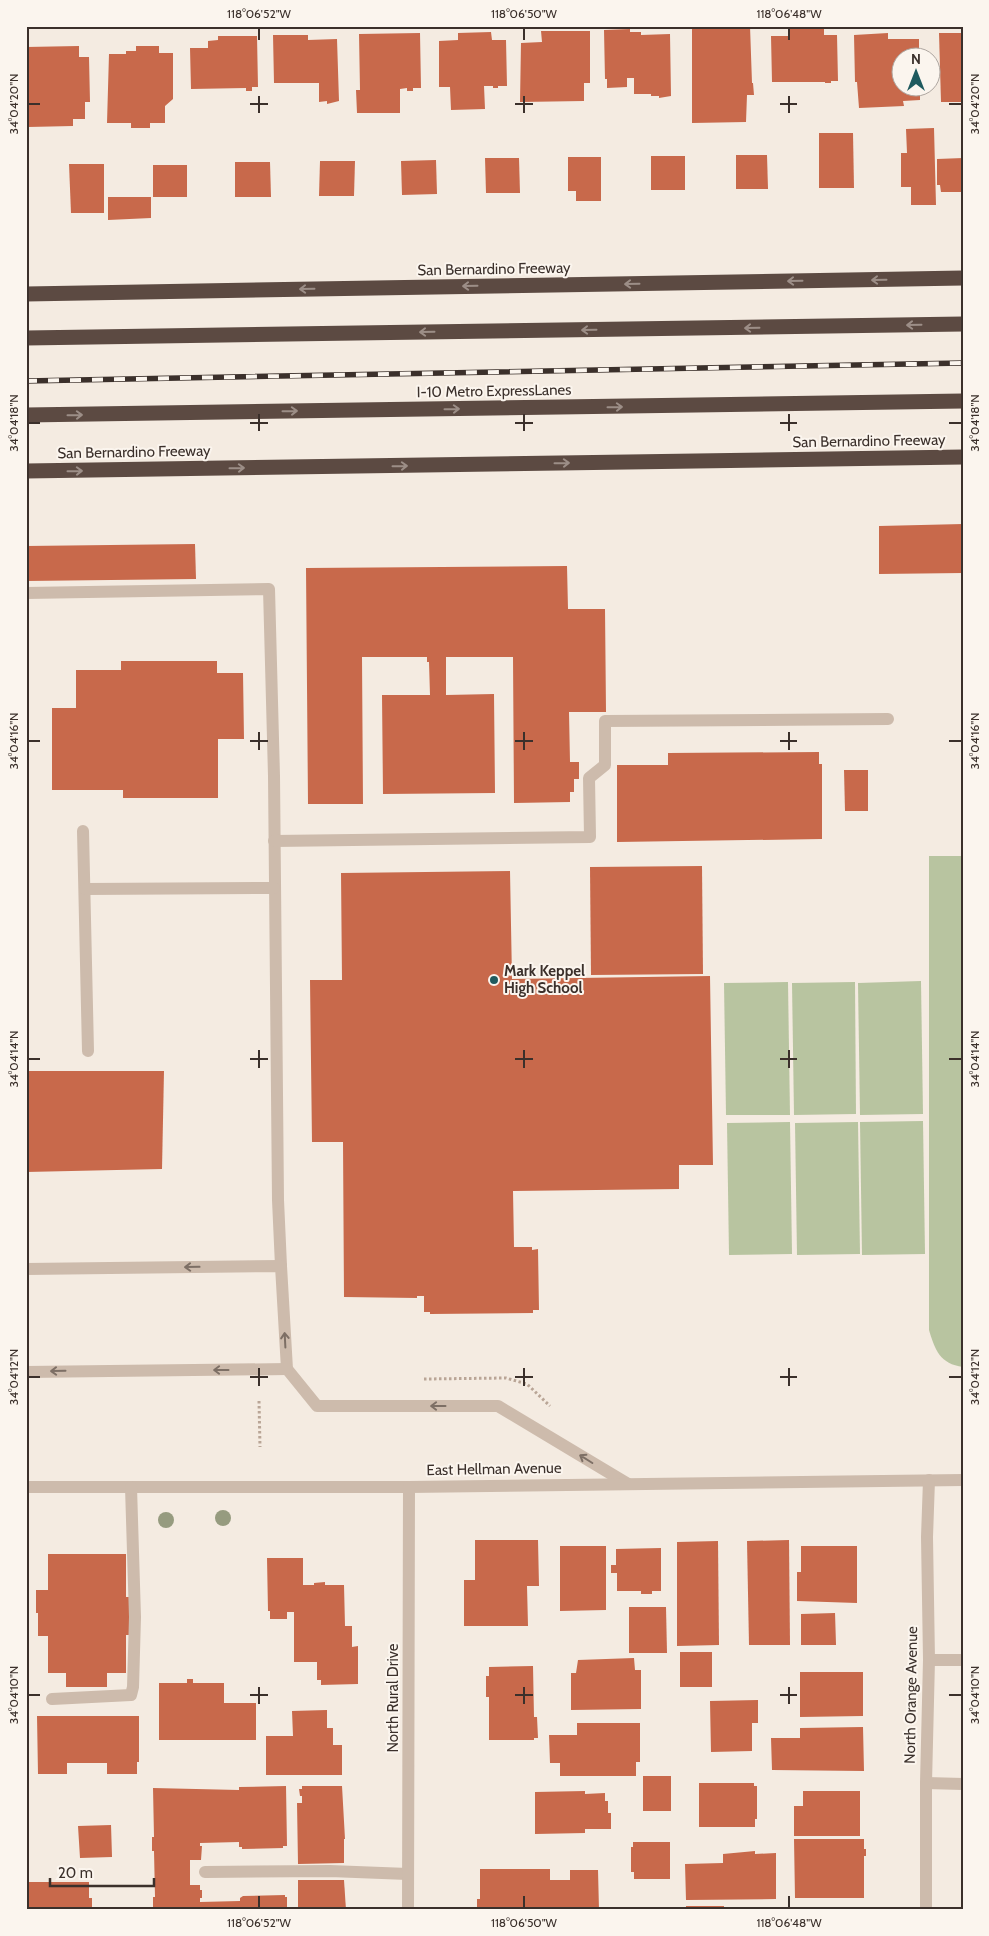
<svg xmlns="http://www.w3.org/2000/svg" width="989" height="1936" font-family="Cabin,sans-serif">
<rect width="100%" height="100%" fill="#f4ebe1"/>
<g fill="#b8c4a0">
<path d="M929,856H963V1367C940,1364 935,1350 929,1330Z"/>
<polygon points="921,981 923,1114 860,1115 858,983"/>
<polygon points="788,982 790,1115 726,1115 724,983"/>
<polygon points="855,982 856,1114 794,1115 792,983"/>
<polygon points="923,1121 925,1254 862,1255 860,1122"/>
<polygon points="790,1122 792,1254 729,1255 727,1123"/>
<polygon points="858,1122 860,1254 797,1255 795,1123"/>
</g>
<g fill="#c8694b">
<polygon points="735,26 750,26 752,83 753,83 754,95 747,95 746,122 692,123 692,29 735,29"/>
<polygon points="824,27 824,35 837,35 838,81 831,81 831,83 825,83 825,82 772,82 771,36 790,36 790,28"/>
<polygon points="630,29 630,32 641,32 641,35 670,34 671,96 659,98 659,96 651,96 651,94 634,94 634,78 627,78 627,87 607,88 607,79 605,79 604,30"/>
<polygon points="541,31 590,31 590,83 584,83 584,101 520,102 521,43 542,42"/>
<polygon points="491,32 492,40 506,40 507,86 498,86 498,88 493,88 493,86 484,86 485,109 451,110 450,87 439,87 439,41 458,40 458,33"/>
<polygon points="420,33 421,88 413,88 413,91 407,91 407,88 400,89 400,113 357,113 356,90 360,90 359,34"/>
<polygon points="888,33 888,39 919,39 919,58 902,58 902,88 920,88 920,100 903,101 904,106 859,108 857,82 855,82 854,35"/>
<polygon points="939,33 963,33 963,102 941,102"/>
<polygon points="273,35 308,35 308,40 337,39 339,101 327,104 327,101 319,102 319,83 274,83"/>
<polygon points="218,36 257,36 258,87 252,87 252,91 246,91 246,88 191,89 190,48 208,48 208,41 218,40"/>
<polygon points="79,46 79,57 89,57 90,102 85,102 85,119 73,119 73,126 28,127 26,47"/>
<polygon points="136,46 159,46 159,53 173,53 173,99 165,106 165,123 150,123 150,128 131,128 131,123 107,123 109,54 126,54 126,51 136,51"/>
<polygon points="934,128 936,205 911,205 911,187 901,187 901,153 907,153 906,129"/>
<polygon points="819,133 853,133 854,188 819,188"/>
<polygon points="736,155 767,155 768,189 736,189"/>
<rect x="651" y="156" width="34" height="34"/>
<polygon points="568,157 601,157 601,201 576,201 576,191 568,191"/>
<polygon points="485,158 519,158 520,193 486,193"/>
<polygon points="963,158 963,192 941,192 940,185 937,185 937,159"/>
<polygon points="436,160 437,194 402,195 401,161"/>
<polygon points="320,161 355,161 354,196 319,196"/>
<polygon points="235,162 270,162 271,197 235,197"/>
<polygon points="69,164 104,164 104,213 71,213"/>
<rect x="153" y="165" width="34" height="32"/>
<polygon points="108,197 151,197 151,218 108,220"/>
<polygon points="963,524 963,573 879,574 879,526"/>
<polygon points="195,544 196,579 26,581 26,546"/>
<polygon points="567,566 568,609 605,609 606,712 569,712 570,762 579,762 579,779 574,779 574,792 570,792 570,802 514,803 513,657 446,657 446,695 494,694 495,793 383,794 382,695 430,695 429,662 427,662 427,657 362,657 363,804 308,804 306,568"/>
<polygon points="121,661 217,661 217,673 243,673 244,739 218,739 218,798 123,798 123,790 52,790 52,708 76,708 76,670 121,670"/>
<polygon points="819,752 819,764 822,764 822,839 617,842 617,765 668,765 668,753"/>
<polygon points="844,770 868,770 868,811 845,811"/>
<polygon points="702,866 703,974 591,975 590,867"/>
<polygon points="510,871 512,979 710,976 713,1165 679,1165 679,1189 513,1191 514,1247 532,1247 532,1250 538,1249 539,1310 533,1310 533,1313 430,1314 430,1312 424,1312 424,1296 417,1296 417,1298 344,1297 343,1142 312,1142 310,980 342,980 341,873"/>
<polygon points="26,1071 164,1071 162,1169 26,1172"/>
<polygon points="475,1540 538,1540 539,1586 527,1586 528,1626 464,1626 464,1580 475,1580"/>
<polygon points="789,1540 790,1645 749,1645 747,1541"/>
<polygon points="718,1541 719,1645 677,1646 677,1542"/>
<polygon points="560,1546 606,1546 606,1610 560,1611"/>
<polygon points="801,1546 857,1546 857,1603 797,1601 797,1572 801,1572"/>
<polygon points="661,1548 661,1591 652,1591 652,1594 641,1594 641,1591 617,1591 617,1573 611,1573 611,1565 616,1565 616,1549"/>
<polygon points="48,1554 126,1554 126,1597 131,1597 131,1635 126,1635 126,1673 107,1673 107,1687 66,1687 66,1673 48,1673 48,1636 38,1636 38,1613 36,1613 36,1590 48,1590"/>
<polygon points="267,1558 303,1558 303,1585 314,1585 314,1583 325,1582 325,1585 344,1585 345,1626 352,1626 352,1647 358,1646 358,1684 321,1685 321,1680 317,1680 317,1662 294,1662 294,1612 287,1612 287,1619 270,1619 270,1611 268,1611"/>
<polygon points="629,1607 666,1607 667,1653 629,1653"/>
<polygon points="835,1613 836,1645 801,1645 801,1614"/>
<rect x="680" y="1652" width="32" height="35"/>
<polygon points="634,1658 635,1670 641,1670 641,1709 571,1710 571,1673 576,1673 578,1660"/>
<polygon points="533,1666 534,1717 537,1717 538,1738 534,1738 534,1740 489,1740 489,1697 486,1697 486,1676 489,1676 489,1667"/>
<polygon points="800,1672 863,1672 863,1716 800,1717"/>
<polygon points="187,1679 193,1679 193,1683 224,1683 224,1703 256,1703 256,1740 159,1740 159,1683 187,1683"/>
<polygon points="758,1700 758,1723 752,1723 752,1751 711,1752 710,1701"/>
<polygon points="327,1710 327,1728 333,1728 333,1745 342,1745 342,1775 266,1775 266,1736 293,1736 292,1711"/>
<polygon points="37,1716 139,1716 139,1762 137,1762 137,1774 107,1774 107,1763 67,1763 67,1774 38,1774"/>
<polygon points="577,1723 640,1723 640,1762 636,1762 636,1776 560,1776 560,1763 550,1763 549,1735 577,1735"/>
<polygon points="863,1727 864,1771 772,1770 771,1738 800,1738 800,1728"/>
<rect x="643" y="1776" width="28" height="35"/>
<polygon points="699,1783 754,1783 754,1786 757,1786 757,1819 755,1819 755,1827 699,1827"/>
<polygon points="286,1786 287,1846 283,1846 283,1848 242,1849 242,1847 239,1847 239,1842 200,1843 200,1846 202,1846 201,1860 190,1860 190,1885 200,1885 200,1890 202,1890 202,1898 200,1898 200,1902 240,1901 240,1898 243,1896 285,1895 285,1897 287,1897 287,1910 153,1909 153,1897 155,1897 154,1851 152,1851 152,1837 154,1837 153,1788 239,1790 239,1787"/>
<polygon points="302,1786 342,1786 345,1839 344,1839 344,1863 298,1864 297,1803 302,1803 302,1796 300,1796 299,1789 302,1789"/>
<polygon points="585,1791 585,1794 605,1793 605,1801 608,1801 608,1813 611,1813 611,1829 585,1829 585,1833 535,1834 535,1792"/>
<polygon points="803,1791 860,1791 860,1836 794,1836 794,1806 803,1806"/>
<polygon points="111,1825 112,1857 80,1858 78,1826"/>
<polygon points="794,1839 864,1839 864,1849 866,1849 866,1856 864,1856 864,1898 795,1898"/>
<polygon points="633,1842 670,1842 670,1879 634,1879 634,1872 631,1872 631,1847 633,1847"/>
<polygon points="755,1851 755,1854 776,1853 776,1899 686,1900 685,1864 723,1863 723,1854"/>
<polygon points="480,1869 550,1869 550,1880 570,1880 570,1870 598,1870 599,1910 477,1910 477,1899 480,1899"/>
<polygon points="298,1880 344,1880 346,1910 298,1910"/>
<polygon points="26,1882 89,1882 89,1898 92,1898 92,1910 26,1910"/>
<rect x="686" y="1906" width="38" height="4"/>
</g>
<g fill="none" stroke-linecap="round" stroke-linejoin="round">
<g stroke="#b9a596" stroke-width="3" stroke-dasharray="2.5 2.5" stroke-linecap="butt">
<polyline points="424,1379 506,1378 527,1384 550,1406"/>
<polyline points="259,1401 260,1447"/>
</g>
<g stroke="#cdbbac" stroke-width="12">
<polyline points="26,593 269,589 274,776 278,1200 281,1266"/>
<polyline points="83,831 88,1051"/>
<polyline points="274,841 590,837 589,778 605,765 605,721 888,719"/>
<polyline points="85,889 274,888"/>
<polyline points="26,1269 281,1266 287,1369 317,1406 498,1406 628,1484"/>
<polyline points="26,1372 287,1369"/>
<polyline points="26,1487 409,1487 963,1480"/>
<polyline points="929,1660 963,1660"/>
<polyline points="52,1699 131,1695 133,1687 135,1617 131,1487"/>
<polyline points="926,1783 963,1784"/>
<polyline points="205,1872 330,1871 408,1874"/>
<polyline points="408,1910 409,1487"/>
<polyline points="926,1910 926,1783 929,1660 927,1537 929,1480"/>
</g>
<g stroke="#5c4a42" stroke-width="15">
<polyline points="26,294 963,278"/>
<polyline points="26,338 963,324"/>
<polyline points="26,415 963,401"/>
<polyline points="26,471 963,457"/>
</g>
<g stroke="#3b302b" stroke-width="5.5">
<polyline id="rail" points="26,381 963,363"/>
</g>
<use href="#rail" stroke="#fbf5ee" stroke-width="4" stroke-dasharray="11" stroke-linecap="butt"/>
</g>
<g fill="#969b7f">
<circle cx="223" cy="1518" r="8"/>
<circle cx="166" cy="1520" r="8"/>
</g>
<defs><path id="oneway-shaft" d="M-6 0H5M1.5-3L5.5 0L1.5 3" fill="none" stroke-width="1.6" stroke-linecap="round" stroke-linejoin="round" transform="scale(1.25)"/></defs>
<g stroke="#9c8e87">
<use href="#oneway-shaft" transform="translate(879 280) rotate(179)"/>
<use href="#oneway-shaft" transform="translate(795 281) rotate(179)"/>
<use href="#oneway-shaft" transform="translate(632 284) rotate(179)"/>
<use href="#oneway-shaft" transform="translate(470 286) rotate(179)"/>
<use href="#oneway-shaft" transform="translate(307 289) rotate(179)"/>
<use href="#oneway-shaft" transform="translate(914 325) rotate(179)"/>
<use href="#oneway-shaft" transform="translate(752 328) rotate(179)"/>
<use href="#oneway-shaft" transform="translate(589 330) rotate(179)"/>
<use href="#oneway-shaft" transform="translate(427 332) rotate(179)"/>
<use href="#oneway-shaft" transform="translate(615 407) rotate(-1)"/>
<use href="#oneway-shaft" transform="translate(452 409) rotate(-1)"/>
<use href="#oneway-shaft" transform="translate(290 411) rotate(-1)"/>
<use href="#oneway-shaft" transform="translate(75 415) rotate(-1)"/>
<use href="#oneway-shaft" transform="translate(562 463) rotate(-1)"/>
<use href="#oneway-shaft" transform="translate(400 466) rotate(-1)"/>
<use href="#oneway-shaft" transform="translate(237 468) rotate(-1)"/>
<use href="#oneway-shaft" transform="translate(75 471) rotate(-1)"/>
</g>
<g stroke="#7d6f65">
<use href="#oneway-shaft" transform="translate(192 1267) rotate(179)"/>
<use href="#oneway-shaft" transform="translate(285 1340) rotate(-93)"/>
<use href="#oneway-shaft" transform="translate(221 1370) rotate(180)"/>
<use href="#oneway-shaft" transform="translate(58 1371) rotate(179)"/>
<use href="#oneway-shaft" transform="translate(438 1406) rotate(-180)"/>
<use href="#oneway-shaft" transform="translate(586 1459) rotate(-148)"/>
</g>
<path fill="none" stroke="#3b302b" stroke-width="2" d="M259,28V40M524,28V40M789,28V40M259,96V113M524,96V113M789,96V113M28,104H40M250,104H268M515,104H533M780,104H797M949,104H962M259,414V431M524,414V431M789,414V431M28,423H40M250,423H268M515,423H533M780,423H797M949,423H962M259,732V750M524,732V750M789,732V750M28,741H40M250,741H268M515,741H533M780,741H797M949,741H962M259,1050V1068M524,1050V1068M789,1050V1068M28,1059H40M250,1059H268M515,1059H533M780,1059H797M949,1059H962M259,1368V1386M524,1368V1386M789,1368V1386M28,1377H40M250,1377H268M515,1377H533M780,1377H797M949,1377H962M259,1687V1704M524,1687V1704M789,1687V1704M28,1695H40M250,1695H268M515,1695H533M780,1695H797M949,1695H962M259,1896V1908M524,1896V1908M789,1896V1908"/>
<circle fill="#1f5a5e" stroke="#fbf5ee" stroke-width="2" cx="494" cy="980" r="5"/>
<g text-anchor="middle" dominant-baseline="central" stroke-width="4" stroke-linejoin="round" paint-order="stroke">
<g font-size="15" fill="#3b302b" stroke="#fbf5ee">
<text transform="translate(494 269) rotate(-1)">San Bernardino Freeway</text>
<text transform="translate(494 391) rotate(-1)">I-10 Metro ExpressLanes</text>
<text transform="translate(869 441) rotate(-1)">San Bernardino Freeway</text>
<text transform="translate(134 452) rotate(-1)">San Bernardino Freeway</text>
<text transform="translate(494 1469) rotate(-1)">East Hellman Avenue</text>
<text transform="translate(911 1695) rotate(-89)">North Orange Avenue</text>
<text transform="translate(393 1698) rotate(-90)">North Rural Drive</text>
</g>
<g font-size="15" font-weight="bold" fill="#3b302b" stroke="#fbf5ee" text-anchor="start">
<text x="504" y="971">Mark Keppel<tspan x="504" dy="17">High School</tspan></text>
</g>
</g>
<rect width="989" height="1936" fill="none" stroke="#fbf5ee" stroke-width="55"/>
<g transform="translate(916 72)"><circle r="24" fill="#fbf5ee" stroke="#aea6a0"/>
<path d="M0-4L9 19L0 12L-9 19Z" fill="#1f5a5e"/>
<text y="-8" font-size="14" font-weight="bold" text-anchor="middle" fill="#3b302b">N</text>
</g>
<path d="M50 1878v8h104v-8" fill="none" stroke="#3b302b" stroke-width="2.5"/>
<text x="58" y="1878" font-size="15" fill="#3b302b" stroke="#fbf5ee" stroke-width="4" paint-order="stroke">20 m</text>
<rect x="28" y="28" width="934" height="1880" fill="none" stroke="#3b302b" stroke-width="2"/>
<g font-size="12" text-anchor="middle" fill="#3b302b">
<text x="259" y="18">118°06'52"W</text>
<text x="524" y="18">118°06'50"W</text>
<text x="789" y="18">118°06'48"W</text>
<text transform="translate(14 104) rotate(-90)" y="4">34°04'20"N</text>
<text transform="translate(975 104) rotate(-90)" y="4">34°04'20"N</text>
<text transform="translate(14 423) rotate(-90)" y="4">34°04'18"N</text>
<text transform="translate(975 423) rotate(-90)" y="4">34°04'18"N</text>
<text transform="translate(14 741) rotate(-90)" y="4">34°04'16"N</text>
<text transform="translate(975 741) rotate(-90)" y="4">34°04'16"N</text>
<text transform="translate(14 1059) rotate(-90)" y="4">34°04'14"N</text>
<text transform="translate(975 1059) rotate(-90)" y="4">34°04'14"N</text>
<text transform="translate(14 1377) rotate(-90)" y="4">34°04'12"N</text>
<text transform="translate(975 1377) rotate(-90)" y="4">34°04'12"N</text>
<text transform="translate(14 1695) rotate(-90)" y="4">34°04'10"N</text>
<text transform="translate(975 1695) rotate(-90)" y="4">34°04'10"N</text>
<text x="259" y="1927">118°06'52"W</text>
<text x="524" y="1927">118°06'50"W</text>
<text x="789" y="1927">118°06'48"W</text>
</g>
</svg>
